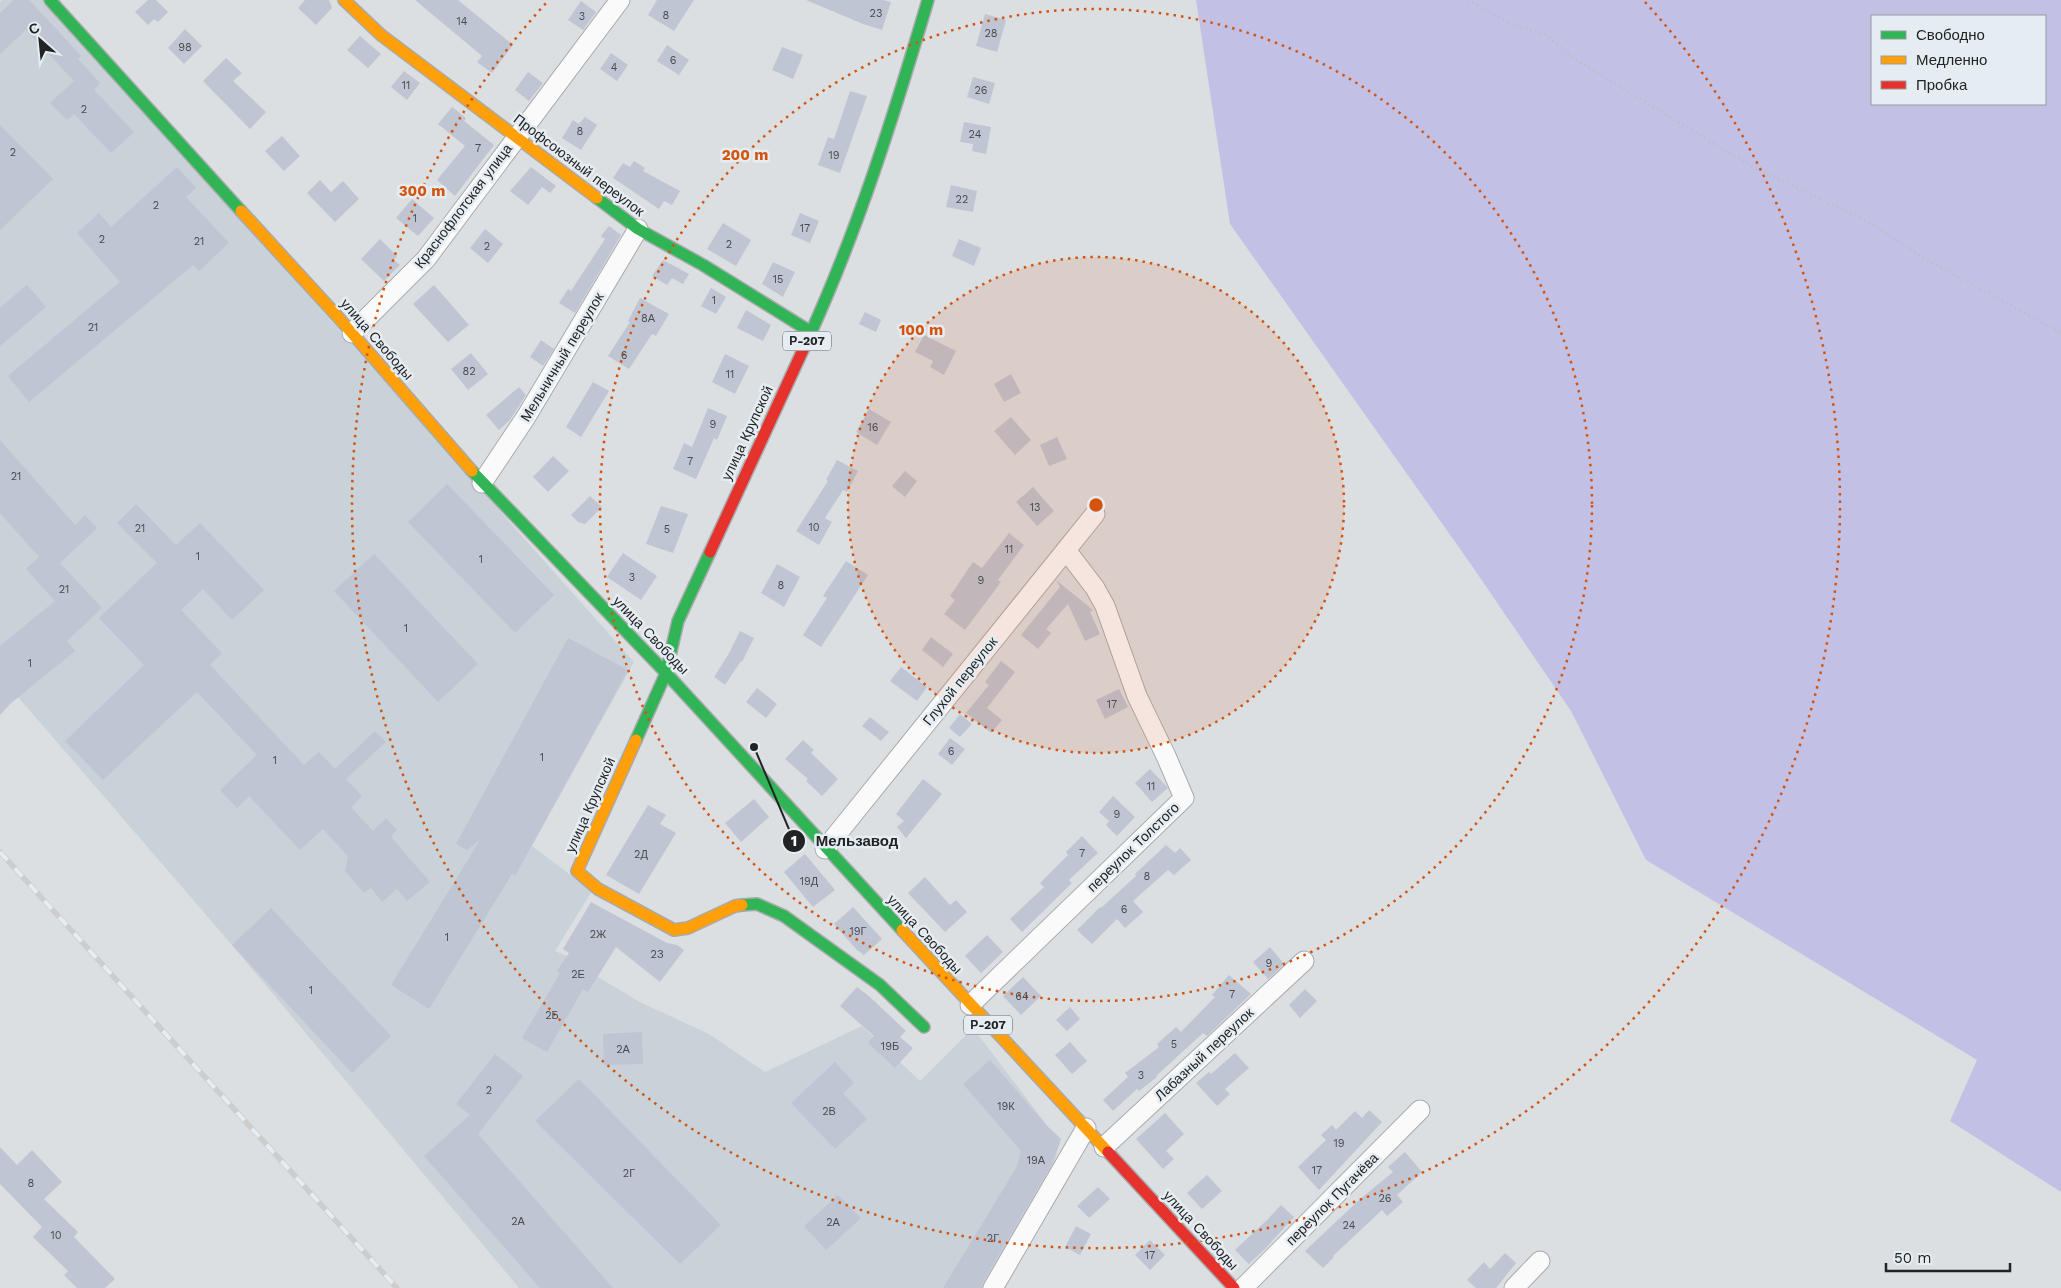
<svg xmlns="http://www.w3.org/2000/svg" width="2061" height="1288" font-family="'Work Sans',sans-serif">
<rect width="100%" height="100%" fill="#dcdfe2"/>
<polygon fill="#c9d2d9" points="2,0 46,0 634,662 532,846 592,891 555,951 567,956 598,977 640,1002 709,1034 765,1072 862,1026 920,1081 973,1028 1049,1128 1061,1139 1047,1188 988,1288 519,1288 232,945 0,676 0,2"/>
<path fill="#c2c1e5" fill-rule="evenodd" d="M1196,0H2061V1192L1950,1121L1977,1060L1646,860L1571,711L1470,563L1230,224ZM1872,16H2045V104H1872Z"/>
<g fill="#bfc5d2">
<polygon points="14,0 29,0 61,34 81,56 78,59 100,83 94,90 134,132 111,153 74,114 67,120 50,103 74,81 26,30 0,54 0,13"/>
<polygon points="148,0 156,0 168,12 158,22 154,19 148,25 135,12"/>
<polygon points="305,0 329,0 332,8 316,25 298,8"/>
<polygon points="415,0 458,0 513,45 492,73 477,62 482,56"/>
<polygon points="657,0 694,0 674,31 648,15"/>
<polygon points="806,0 883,0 891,2 882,30 863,24"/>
<polygon points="581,1 596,12 583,30 568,20"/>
<polygon points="985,14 1006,20 997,52 976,46"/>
<polygon points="185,29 202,46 184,64 168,48"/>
<polygon points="360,36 381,54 368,68 347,50"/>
<polygon points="667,45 689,60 679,75 657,61"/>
<polygon points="782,47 803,55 793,79 772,70"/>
<polygon points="611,53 628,65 617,81 600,69"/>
<polygon points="226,58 242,73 233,81 266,112 250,129 203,81"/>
<polygon points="404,71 420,83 407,100 391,87"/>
<polygon points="528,72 543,83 529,101 515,90"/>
<polygon points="973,77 995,83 989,104 967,97"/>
<polygon points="850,91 867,96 840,173 818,165 828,137 834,139"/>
<polygon points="452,107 466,118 464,121 494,145 455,196 437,180 465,146 438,124"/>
<polygon points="585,117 597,125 581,150 562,138 573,120 579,124"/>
<polygon points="964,122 991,127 986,154 972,151 973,144 960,142"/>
<polygon points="0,125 53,179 0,230"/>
<polygon points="282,136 300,156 284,171 265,151"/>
<polygon points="634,161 645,168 643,171 680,191 672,205 664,201 659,209 613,178 623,163 630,167"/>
<polygon points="177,167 196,188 186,197 229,243 199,271 193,265 29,402 8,376 120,282 77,233 99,213 111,227"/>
<polygon points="531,167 556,186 550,193 542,187 528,205 510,191"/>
<polygon points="320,180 331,192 343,181 359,199 335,222 307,193"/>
<polygon points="951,185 977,191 973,212 946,207"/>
<polygon points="412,199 434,218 418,236 396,218"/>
<polygon points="800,213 819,221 810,243 791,235"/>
<polygon points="723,223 751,240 736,266 707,249"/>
<polygon points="609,226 621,235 575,313 559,303 568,289 571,291 605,239 601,236"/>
<polygon points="485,229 503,244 488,263 470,248"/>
<polygon points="380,239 397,256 394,260 400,265 384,281 361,259"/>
<polygon points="959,239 981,248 974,266 952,256"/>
<polygon points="663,260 689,274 683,284 672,278 667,285 652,276"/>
<polygon points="773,262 795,272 783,297 762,284"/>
<polygon points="27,285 46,307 0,346 0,308"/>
<polygon points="434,285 469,325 448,342 413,304"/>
<polygon points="711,288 726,297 716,314 701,306"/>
<polygon points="640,298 669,314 656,336 652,334 629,369 608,356 630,322 628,321"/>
<polygon points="746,310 771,325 763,341 737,328"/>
<polygon points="865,312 881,320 876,332 859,324"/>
<polygon points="924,335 956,351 944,375 930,367 933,361 915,352"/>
<polygon points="541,340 554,349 543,366 530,357"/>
<polygon points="471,353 488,374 468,390 451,369"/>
<polygon points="725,354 749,366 735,394 712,382"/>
<polygon points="1011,374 1021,393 1004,402 994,384"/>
<polygon points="593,382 609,391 581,437 566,427"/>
<polygon points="519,387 526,395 510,420 499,430 486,415"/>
<polygon points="708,408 727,416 717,440 714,438 696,479 673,469 684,443 692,447"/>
<polygon points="869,409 891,422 877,445 856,432"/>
<polygon points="1011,417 1031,440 1015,455 994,431"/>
<polygon points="1057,437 1067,459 1049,466 1040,445"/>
<polygon points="0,440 75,525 85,515 97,528 60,563 102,608 67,641 75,651 10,704 0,715 0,646 55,601 26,569 39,557 0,513"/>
<polygon points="553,456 569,471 548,492 533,477"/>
<polygon points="837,460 858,471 847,492 843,490 825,518 832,522 819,545 796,531 828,481 826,480"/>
<polygon points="905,471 917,481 905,497 892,486"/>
<polygon points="447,484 554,595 515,633 408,522"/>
<polygon points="1033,487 1054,511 1037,526 1016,502"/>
<polygon points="590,496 602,507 585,524 578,522 571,515"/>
<polygon points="136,504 176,545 200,523 264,590 232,620 203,589 181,610 222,653 210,665 304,765 319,752 335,769 375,731 386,742 346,779 362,796 351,807 373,831 386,818 397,830 391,837 430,882 407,901 397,889 382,902 371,888 364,893 345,871 348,856 323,829 300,850 249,796 237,808 220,790 257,755 197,692 103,780 65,741 144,665 99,618 157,563 117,523"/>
<polygon points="661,506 688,514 673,553 646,544"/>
<polygon points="1009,533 1024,545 998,580 1001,582 965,630 944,614 955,600 950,596 973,562 982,568"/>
<polygon points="623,553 657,576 641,600 607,577"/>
<polygon points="374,554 478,664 438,702 334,591"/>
<polygon points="846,561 868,575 821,647 803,635 827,598 823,596"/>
<polygon points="777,564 800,577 784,607 761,593"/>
<polygon points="1056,580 1093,610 1090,612 1100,634 1085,641 1068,604 1046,629 1051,633 1038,649 1021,635 1060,587"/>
<polygon points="740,631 754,638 742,662 741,661 725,685 714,677 728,655"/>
<polygon points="931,637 953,654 943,667 922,650"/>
<polygon points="568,638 628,670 515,876 512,874 429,1009 391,985 480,840 467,850 456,844"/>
<polygon points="1001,661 1015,672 987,708 1002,720 991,733 966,713 989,685 985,682"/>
<polygon points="901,667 927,687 917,701 890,681"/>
<polygon points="757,688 777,704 766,718 746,702"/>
<polygon points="1119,689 1128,707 1105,719 1096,700"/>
<polygon points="960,714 972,724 960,737 949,728"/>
<polygon points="870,717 889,732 881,741 862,726"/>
<polygon points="950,738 965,749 952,765 938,754"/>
<polygon points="803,740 814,750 811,753 838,779 822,796 806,781 808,779 785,759"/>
<polygon points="1150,769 1168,788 1152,802 1135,783"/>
<polygon points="923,779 942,794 906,838 897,827 904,821 896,814"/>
<polygon points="1113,796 1135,817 1117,836 1106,825 1109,821 1099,812"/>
<polygon points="754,799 769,817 741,842 725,823"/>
<polygon points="648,805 666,815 660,824 676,833 639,894 606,875"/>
<polygon points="1082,836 1098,853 1069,880 1072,883 1022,932 1010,919 1044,887 1040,883 1068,855 1066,852"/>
<polygon points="1166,845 1175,853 1180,848 1191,860 1174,875 1168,870 1133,901 1143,912 1125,928 1117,919 1092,944 1077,930 1100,907 1101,908 1136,876 1135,874"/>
<polygon points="805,854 835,890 813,907 784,872"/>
<polygon points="925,877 950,905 956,900 967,912 945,932 908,893"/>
<polygon points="591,902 667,943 677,945 684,950 660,982 616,947 588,992 583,989 547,1052 522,1038 560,973 557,971 569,953 563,949"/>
<polygon points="853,907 882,939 864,955 857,950 834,924"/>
<polygon points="271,908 391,1036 352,1073 232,945"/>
<polygon points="987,935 1003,952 981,973 965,956"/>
<polygon points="1270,947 1284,964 1268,979 1253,962"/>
<polygon points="1229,975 1251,994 1207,1036 1203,1033 1156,1076 1157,1077 1139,1091 1137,1089 1113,1111 1103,1100 1128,1077 1125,1073 1159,1047 1157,1044 1176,1027 1181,1032 1215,997 1212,995"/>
<polygon points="1023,977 1041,996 1021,1015 1003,996"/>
<polygon points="857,987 870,997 906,1031 900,1037 913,1048 895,1068 868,1043 874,1036 840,1006"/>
<polygon points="1305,989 1317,1001 1300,1018 1289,1005"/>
<polygon points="1070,1007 1080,1019 1067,1031 1056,1020"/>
<polygon points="642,1032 643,1064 604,1065 603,1034"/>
<polygon points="1070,1042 1087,1061 1072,1074 1055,1055"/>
<polygon points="1235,1053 1249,1068 1225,1089 1230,1094 1217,1106 1196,1083 1209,1072 1211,1074"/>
<polygon points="495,1054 523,1076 478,1134 613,1288 540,1288 424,1156 470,1115 456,1104"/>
<polygon points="990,1060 1049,1128 1061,1139 1052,1164 983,1282 982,1288 943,1288 1016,1168 1021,1151 963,1084"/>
<polygon points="835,1062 854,1083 843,1093 867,1119 835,1149 791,1103"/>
<polygon points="579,1079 721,1225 680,1264 535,1121"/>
<polygon points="1369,1110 1382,1122 1319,1190 1298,1167 1326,1140 1321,1135 1332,1125 1336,1130 1355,1111 1362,1118"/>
<polygon points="1165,1113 1184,1134 1166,1151 1174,1159 1163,1169 1136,1139"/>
<polygon points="0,1147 17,1165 32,1150 62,1182 44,1199 78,1232 74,1237 115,1279 105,1288 77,1288 64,1275 68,1271 33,1237 42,1227 0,1184"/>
<polygon points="1405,1152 1422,1172 1397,1195 1403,1202 1387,1216 1382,1210 1333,1256 1334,1257 1323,1268 1305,1251 1360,1199 1393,1172 1388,1167"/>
<polygon points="1207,1175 1222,1191 1202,1209 1187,1193"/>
<polygon points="1098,1187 1110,1199 1089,1218 1077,1206"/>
<polygon points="838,1195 861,1218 826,1250 804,1226"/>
<polygon points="1281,1205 1294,1217 1266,1248 1249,1264 1235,1250 1267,1220"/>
<polygon points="1076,1226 1091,1234 1080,1255 1065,1247"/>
<polygon points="1150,1240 1165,1255 1150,1270 1135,1255"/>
<polygon points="1505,1253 1516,1263 1496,1288 1476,1288 1467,1280 1484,1262 1490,1269"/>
</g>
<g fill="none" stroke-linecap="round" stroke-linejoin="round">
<g stroke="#a8aaad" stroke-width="21">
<g id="street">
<polyline points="352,333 426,259 620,0"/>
<polyline points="482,483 526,417 638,229"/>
<polyline points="825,849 1095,514"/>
<polyline points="970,1005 1184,798 1166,756 1137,696 1105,606 1095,588 1066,550"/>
<polyline points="1104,1147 1304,961"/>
<polyline points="993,1288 1086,1128"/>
<polyline points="1243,1288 1420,1110"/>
<polyline points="1514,1288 1540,1261"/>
</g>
</g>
<g stroke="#a8aaad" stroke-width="14">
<g id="fast">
<polyline points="50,0 241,211"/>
<polyline points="597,198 638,229 703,265 811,332"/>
<path d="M808,339C858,230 894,115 928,0"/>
<polyline points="472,471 666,673 636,740"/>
<polyline points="710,552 678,621 666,673 902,930"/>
<polyline points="742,905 757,904 784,916 880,985 924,1027"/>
</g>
</g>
<g stroke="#a8aaad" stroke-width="14">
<g id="slow">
<polyline points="344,0 381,35 597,198"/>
<polyline points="241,211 337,316 472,471"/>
<polyline points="636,740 577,871 598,889 674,930 688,928 735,906 742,905"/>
<polyline points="902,930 1108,1152"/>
</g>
</g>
<g stroke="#a8aaad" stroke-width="14">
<g id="jam">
<polyline points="710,552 808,339"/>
<polyline points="1108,1152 1234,1288"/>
</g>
</g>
<polyline stroke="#bcbdbf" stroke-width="3" stroke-dasharray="1 4" stroke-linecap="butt" points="1468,0 1514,26 1544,34 1578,61 1736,157 1757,169 1869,222 1922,257 2061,333"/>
<use href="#street" stroke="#fafafb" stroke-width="19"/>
<use href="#fast" stroke="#30b455" stroke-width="11"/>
<use href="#slow" stroke="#ff9f0a" stroke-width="11"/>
<use href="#jam" stroke="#e5322d" stroke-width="11"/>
<g stroke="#cdcdce" stroke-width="5.5">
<polyline id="rail" points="0,852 397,1288"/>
</g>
<use href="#rail" stroke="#e6edf2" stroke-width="4" stroke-dasharray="11" stroke-linecap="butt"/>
</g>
<circle cx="1096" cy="505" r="248" fill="#d4540e" fill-opacity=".12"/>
<g fill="none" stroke="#d4540e" stroke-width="2.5" stroke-dasharray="2.5 5">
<circle cx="1096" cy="505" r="248"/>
<circle cx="1096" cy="505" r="496"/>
<path d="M1645 2A744 744 0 1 1 547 2"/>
</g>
<g text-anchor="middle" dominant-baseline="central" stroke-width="5" stroke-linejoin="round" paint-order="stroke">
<g font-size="11" fill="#484c50">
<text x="876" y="13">23</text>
<text x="666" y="15">8</text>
<text x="582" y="16">3</text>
<text x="462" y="21">14</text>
<text x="991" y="33">28</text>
<text x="185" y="47">98</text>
<text x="673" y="60">6</text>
<text x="614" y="67">4</text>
<text x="406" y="85">11</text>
<text x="981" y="90">26</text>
<text x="84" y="109">2</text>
<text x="580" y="131">8</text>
<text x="975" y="134">24</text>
<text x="478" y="148">7</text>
<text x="13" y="152">2</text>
<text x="834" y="155">19</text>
<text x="962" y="199">22</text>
<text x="156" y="205">2</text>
<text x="415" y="218">1</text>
<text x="805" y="228">17</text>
<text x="102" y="239">2</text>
<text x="199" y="241">21</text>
<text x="729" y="244">2</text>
<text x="487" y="246">2</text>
<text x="778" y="279">15</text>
<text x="714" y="300">1</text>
<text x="648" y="318">8А</text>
<text x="93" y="327">21</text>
<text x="624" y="355">6</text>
<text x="469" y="371">82</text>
<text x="730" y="374">11</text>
<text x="713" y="424">9</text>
<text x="873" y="427">16</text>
<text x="690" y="461">7</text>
<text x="16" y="476">21</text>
<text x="1035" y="507">13</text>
<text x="814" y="527">10</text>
<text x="140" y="528">21</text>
<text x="667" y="529">5</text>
<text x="1009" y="549">11</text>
<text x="198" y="556">1</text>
<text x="481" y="559">1</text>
<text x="632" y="577">3</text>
<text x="981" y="580">9</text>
<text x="781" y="585">8</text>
<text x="64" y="589">21</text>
<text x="406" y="628">1</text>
<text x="30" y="663">1</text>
<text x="1112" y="704">17</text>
<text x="951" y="751">6</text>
<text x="542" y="757">1</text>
<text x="275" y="760">1</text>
<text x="1151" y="786">11</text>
<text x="1117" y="814">9</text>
<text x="1082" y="853">7</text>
<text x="641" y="854">2Д</text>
<text x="1147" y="876">8</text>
<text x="809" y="881">19Д</text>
<text x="1124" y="909">6</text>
<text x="858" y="931">19Г</text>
<text x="598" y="934">2Ж</text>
<text x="447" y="937">1</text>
<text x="657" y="954">2З</text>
<text x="1269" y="963">9</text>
<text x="578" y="974">2Е</text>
<text x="311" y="990">1</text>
<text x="1232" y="994">7</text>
<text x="1022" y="996">64</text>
<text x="552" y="1015">2Б</text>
<text x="1174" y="1044">5</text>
<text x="890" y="1046">19Б</text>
<text x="623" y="1049">2А</text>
<text x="1141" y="1075">3</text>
<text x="489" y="1090">2</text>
<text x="1006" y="1106">19К</text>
<text x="829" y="1111">2В</text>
<text x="1339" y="1143">19</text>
<text x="1036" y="1160">19А</text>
<text x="1317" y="1170">17</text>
<text x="629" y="1173">2Г</text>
<text x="31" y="1183">8</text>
<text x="1385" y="1198">26</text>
<text x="518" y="1221">2А</text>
<text x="833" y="1222">2А</text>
<text x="1349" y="1225">24</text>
<text x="56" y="1235">10</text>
<text x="993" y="1238">2Г</text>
<text x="1150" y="1255">17</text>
</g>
<g fill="#e6edf2" stroke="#5c6062" stroke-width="1">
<rect x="783" y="331.5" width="48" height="19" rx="4"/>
<rect x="964" y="1015.5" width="48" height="19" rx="4"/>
</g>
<g font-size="12" font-weight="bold" fill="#212325">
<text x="807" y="341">Р-207</text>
<text x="988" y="1025">Р-207</text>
</g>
<g font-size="14" fill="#212325" stroke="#e6edf2">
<text transform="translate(579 165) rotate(37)">Профсоюзный переулок</text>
<text transform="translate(463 206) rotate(-53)">Краснофлотская улица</text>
<text transform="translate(377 339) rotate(49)">улица Свободы</text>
<text transform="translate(562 357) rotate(-59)">Мельничный переулок</text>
<text transform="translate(747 433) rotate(-65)">улица Крупской</text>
<text transform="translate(651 635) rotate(46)">улица Свободы</text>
<text transform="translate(960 681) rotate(-51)">Глухой переулок</text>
<text transform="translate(590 805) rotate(-66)">улица Крупской</text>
<text transform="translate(1133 847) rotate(-44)">переулок Толстого</text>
<text transform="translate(925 934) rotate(47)">улица Свободы</text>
<text transform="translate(1204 1054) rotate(-43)">Лабазный переулок</text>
<text transform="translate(1332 1199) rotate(-45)">переулок Пугачёва</text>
<text transform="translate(1201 1230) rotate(47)">улица Свободы</text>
</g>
</g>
<circle cx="1096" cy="505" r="8" fill="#d4540e" stroke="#e6edf2" stroke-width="2.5"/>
<g font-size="15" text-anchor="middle" font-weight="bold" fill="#d4540e" stroke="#e6edf2" stroke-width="5" stroke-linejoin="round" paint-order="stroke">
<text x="745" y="160">200 m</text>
<text x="422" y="196">300 m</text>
<text x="921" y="335">100 m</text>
</g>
<path fill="none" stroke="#212325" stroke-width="2" d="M754 747L794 841"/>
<g fill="#212325" stroke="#e6edf2" stroke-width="2">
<circle cx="754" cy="747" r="5"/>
<circle cx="794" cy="841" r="12"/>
</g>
<g font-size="15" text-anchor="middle" font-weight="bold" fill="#fff">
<text x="794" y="846">1</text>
</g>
<g font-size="15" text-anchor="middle" font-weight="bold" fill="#212325" stroke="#e6edf2" stroke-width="5" stroke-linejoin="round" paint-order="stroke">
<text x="857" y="846">Мельзавод</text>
</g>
<rect x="1871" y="15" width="175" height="90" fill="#e6edf2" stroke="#979ca0"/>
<rect x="1881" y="31" width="25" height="8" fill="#30b455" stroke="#979ca0"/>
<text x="1916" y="40" font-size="15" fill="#212325">Свободно</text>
<rect x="1881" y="56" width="25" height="8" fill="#ff9f0a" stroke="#979ca0"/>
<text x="1916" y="65" font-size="15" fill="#212325">Медленно</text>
<rect x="1881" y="81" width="25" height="8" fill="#e5322d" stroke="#979ca0"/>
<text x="1916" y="90" font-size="15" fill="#212325">Пробка</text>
<g transform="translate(40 40) rotate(333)" stroke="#e6edf2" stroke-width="4" paint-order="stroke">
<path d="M0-4L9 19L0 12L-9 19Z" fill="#212325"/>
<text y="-8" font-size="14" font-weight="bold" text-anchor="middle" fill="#212325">С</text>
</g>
<path d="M1886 1263v8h124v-8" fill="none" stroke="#212325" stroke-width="2.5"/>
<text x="1894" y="1263" font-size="15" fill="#212325" stroke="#e6edf2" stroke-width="4" paint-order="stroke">50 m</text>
</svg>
